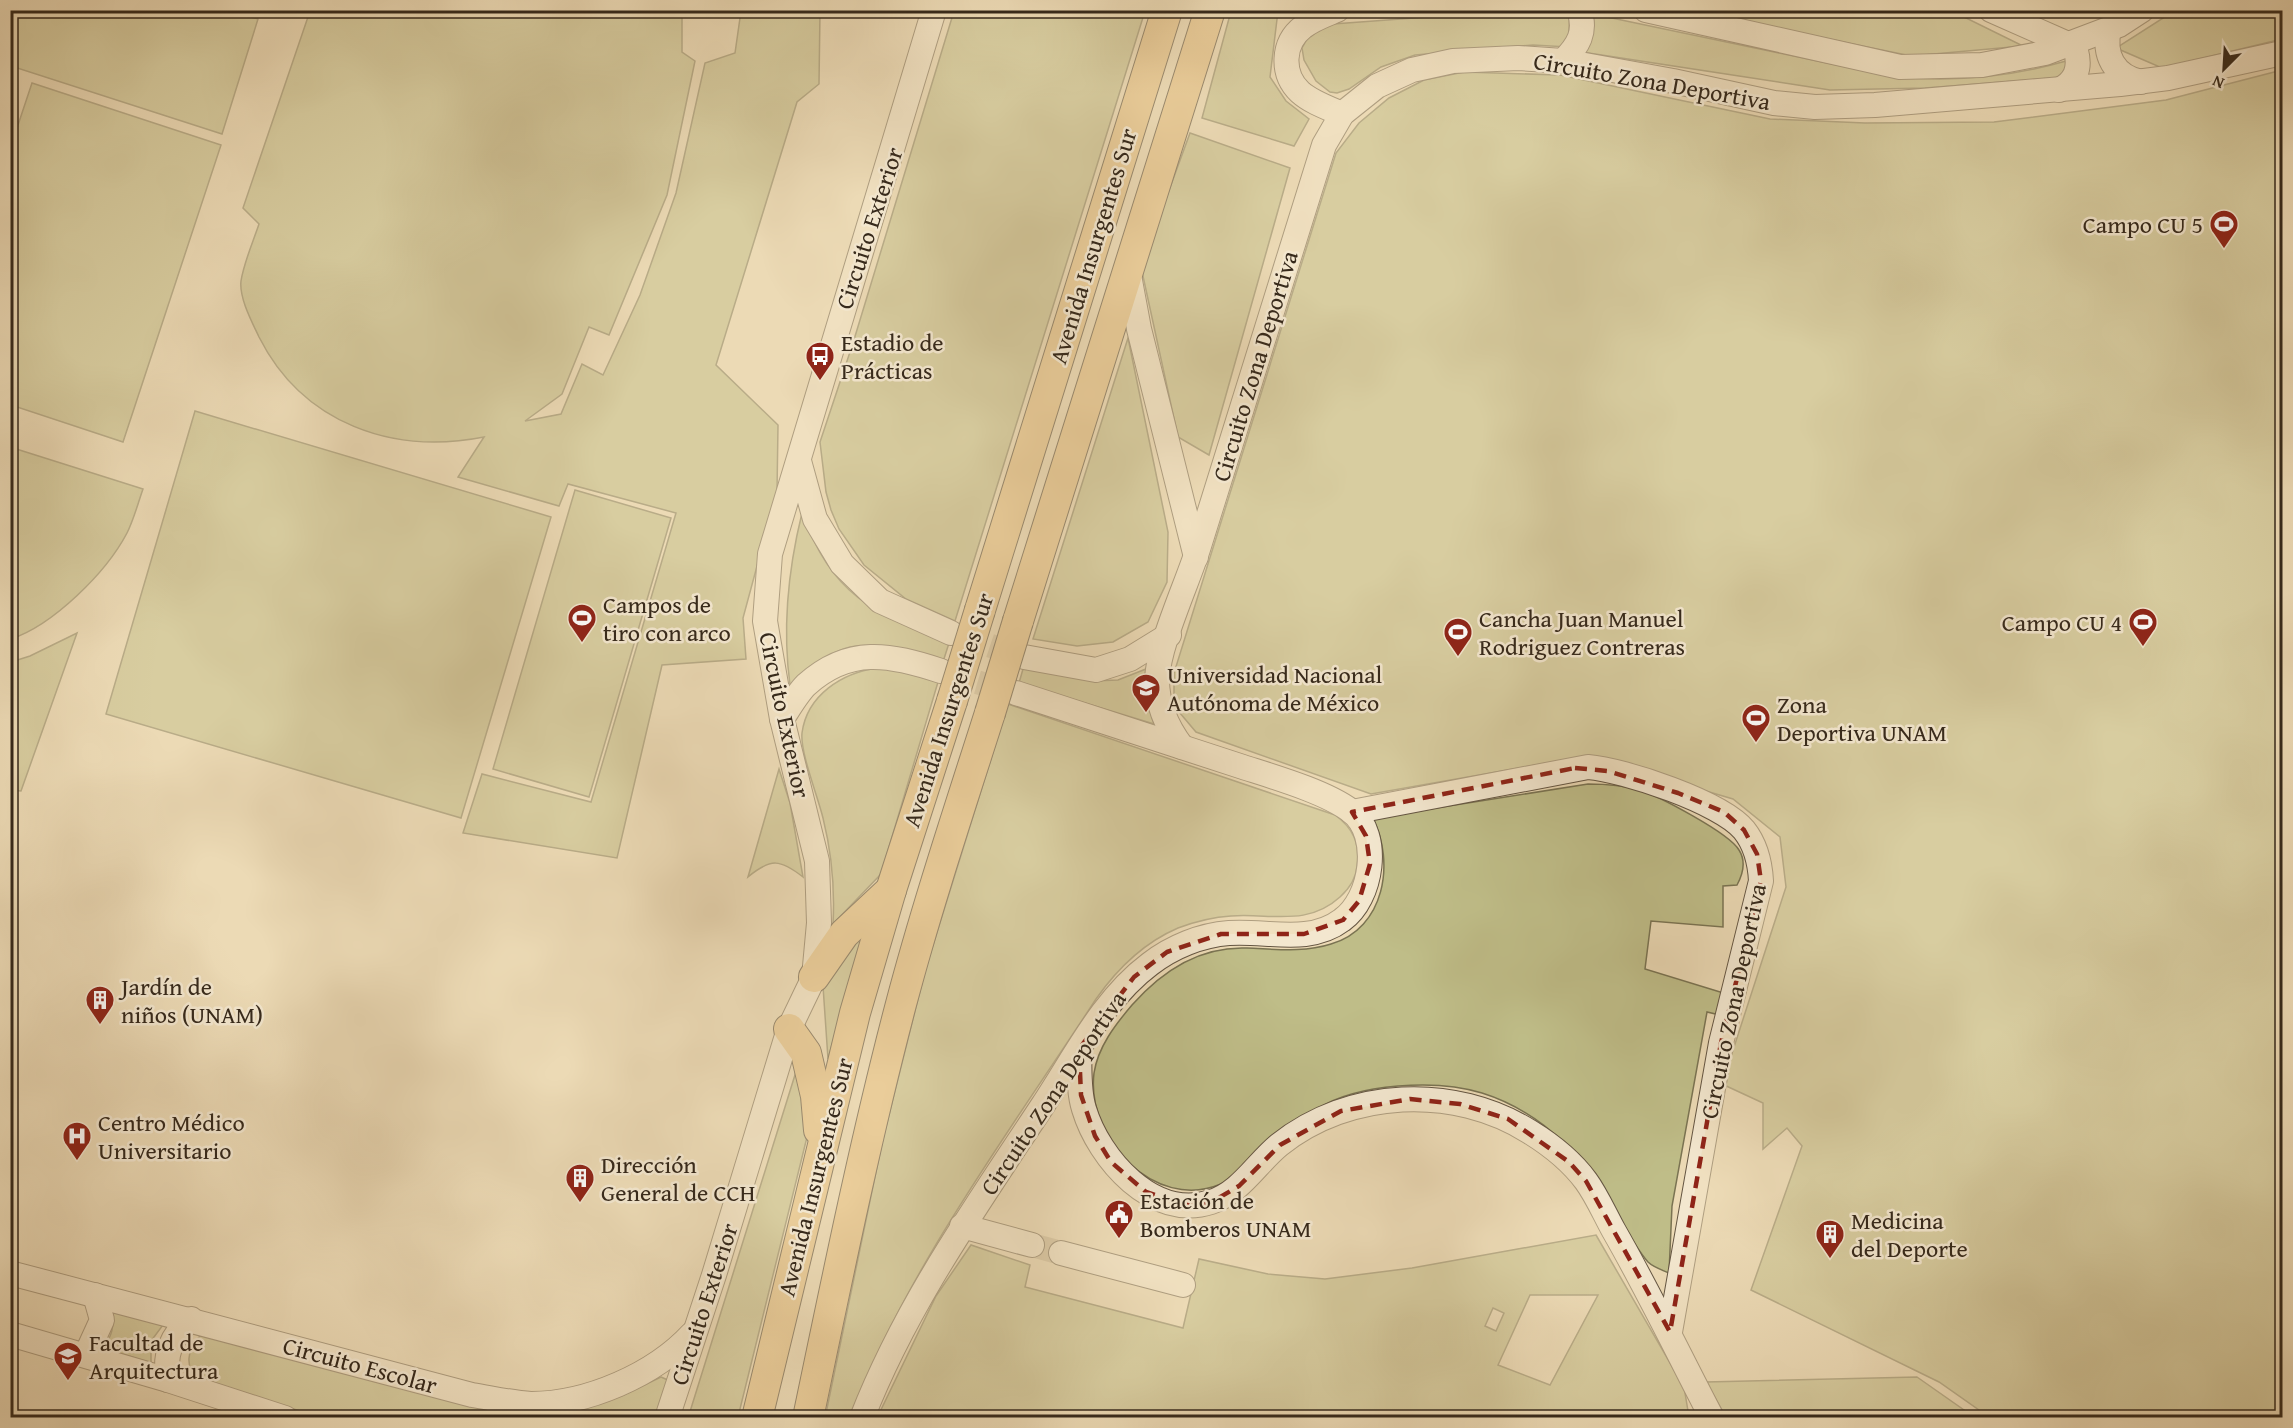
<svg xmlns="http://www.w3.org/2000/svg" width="2293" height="1428" font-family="'Gentium Book Plus',serif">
<rect width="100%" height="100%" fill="#ecdab5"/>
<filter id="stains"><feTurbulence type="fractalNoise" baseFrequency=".00333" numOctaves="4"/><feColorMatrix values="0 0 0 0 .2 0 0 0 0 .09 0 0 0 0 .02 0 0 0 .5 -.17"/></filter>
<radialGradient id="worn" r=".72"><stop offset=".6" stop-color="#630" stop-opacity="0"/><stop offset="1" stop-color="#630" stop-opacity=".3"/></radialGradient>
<g fill="#bfbd88" stroke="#7a7352" stroke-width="1.5" fill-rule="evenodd">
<polygon points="229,10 258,19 222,134 11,66 11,20 14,11"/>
<path d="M310,11H682V52L695,61L667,195L609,335L589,327L562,394L525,421L561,414L582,364L603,375L640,295L676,193L705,63L735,53L741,11H820L819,84L797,102L716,365L778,425L777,492L743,618L746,659L662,665L617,858L463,833L482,774L591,802L676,513L568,484L559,506L458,477L484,437C393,455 303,424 259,337C252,322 239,298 241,281C244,262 253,242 259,224L243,208Z"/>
<polygon points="954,11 1145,11 955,621 906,599 864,565 839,529 831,510 826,492 820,442 853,343"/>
<polygon points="1231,11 1278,11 1270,77 1286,101 1309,119 1294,146 1202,118"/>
<polygon points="1570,11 1568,47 1533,45 1415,55 1381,67 1349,89 1337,93 1330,92 1316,81 1304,60 1302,48 1311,32 1333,24 1496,12"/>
<polygon points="1710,11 1952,11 2023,46 1911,56 1780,29"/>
<polygon points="2174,11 2282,11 2282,39 2162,68 2116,48"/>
<path d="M1588,13L1889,76C1950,83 2007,78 2066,61L2065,77L1925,88L1830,90L1582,52Z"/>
<polygon points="2282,70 2282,1417 1989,1417 1939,1382 1751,1290 1802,1146 1787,1128 1763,1149 1763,1103 1722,1084 1786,887 1780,837 1733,799 1587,756 1371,794 1196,732 1174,706 1174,673 1336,153 1359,123 1389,98 1424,80 1464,72 1560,75 1770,119 1865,123 1994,122 2166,100"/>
<polygon points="32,83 221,145 123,442 11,405 11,146"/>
<polygon points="1190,133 1290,168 1209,455 1178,437 1141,267"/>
<polygon points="1128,338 1168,532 1167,582 1148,622 1113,642 1077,646 1033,639"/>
<polygon points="195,411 551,517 461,818 106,714"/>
<path d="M10,447L143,489C138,503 134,519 127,533C106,573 53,625 11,639Z"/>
<polygon points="575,490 671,518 589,797 493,769"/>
<path d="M802,513C832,594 871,614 950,640L942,665C876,644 848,627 795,685H790C782,626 788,570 802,513Z"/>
<polygon points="77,633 21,791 11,790 11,662 30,656"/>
<polygon points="1025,662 1092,681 1118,680 1146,669 1144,691 1154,724 1019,683"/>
<path d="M877,668L896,670L938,682L881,874L833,924C835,887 832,854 823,818C818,797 800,752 802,733C807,695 842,673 877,668Z"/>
<path d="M1008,704L1335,815C1353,828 1360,843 1357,866C1356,879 1350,888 1340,897C1307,927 1271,913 1231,916C1214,917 1194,922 1178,928C1143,943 1117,969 1096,999C1008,1134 908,1267 850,1417L825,1418L882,1143L925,971Z"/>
<path d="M779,769L790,803L803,877C780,859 771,858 748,877Z"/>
<path d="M1588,784C1605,784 1622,785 1639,790C1659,796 1729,833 1739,850C1746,861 1743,874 1737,885L1723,886V927L1651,921L1645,969L1730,995L1724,1016L1707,1012L1672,1206L1669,1273C1662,1270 1653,1267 1648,1262C1626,1236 1614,1202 1593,1175C1565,1138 1527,1107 1482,1093C1437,1079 1358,1083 1317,1109C1285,1130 1256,1169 1221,1184C1154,1212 1086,1138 1094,1073C1098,1047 1115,1025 1132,1005C1162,971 1199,946 1247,948C1275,949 1303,953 1331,944C1385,928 1395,863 1373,818Z"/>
<polygon points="862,938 828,1059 823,986 852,944"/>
<polygon points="799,1062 809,1129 738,1417 688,1418"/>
<path d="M1596,1235L1684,1387L1689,1417L1048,1418L1000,1413L959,1418H877L936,1296L971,1245L1030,1265L1025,1287L1183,1328L1199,1259L1268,1274L1325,1279L1412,1268ZM1530,1295H1598L1550,1385L1498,1365ZM1493,1308L1504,1313L1496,1331L1485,1326Z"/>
<path d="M111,1311L163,1325L151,1341V1363L103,1348C112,1336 115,1326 111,1311Z"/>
<path d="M200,1336H209L534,1417H319L199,1379C184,1369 187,1348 200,1336Z"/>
<polygon points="661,1377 670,1381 655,1417 569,1417 567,1412 621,1396"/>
<polygon points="1917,1377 1974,1417 1726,1417 1706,1382"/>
</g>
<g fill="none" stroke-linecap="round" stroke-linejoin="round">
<g stroke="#c8b796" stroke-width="24" stroke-dasharray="24 12" stroke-linecap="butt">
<polyline points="956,634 1024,657"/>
<polyline points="943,672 1013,693"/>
<polyline points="1032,1245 1061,1253"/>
</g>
<g stroke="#645542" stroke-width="26">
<g id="minor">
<path d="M1337,10C1325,15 1313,19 1303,27C1282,43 1281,74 1300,92C1311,102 1328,108 1342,114"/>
<polyline points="1646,10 1900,67 1982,65 2045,53 2119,25 2142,10"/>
<path d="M1991,10L2070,45L2076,51C2081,69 2075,82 2059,90"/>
<path d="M2109,29C2103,55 2114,76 2141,82"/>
<path d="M1563,61C1578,46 1587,32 1579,10"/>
<polyline points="1128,270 1139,329 1196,557"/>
<polyline points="799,461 815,519 842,564 880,601 951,633"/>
<polyline points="1024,657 1096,670 1130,659 1169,635"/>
<path d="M782,719C789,708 797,694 806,685C849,646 890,654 941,671"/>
<path d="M1182,747C1167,727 1157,706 1157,680C1158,645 1188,582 1199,546C1241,412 1282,279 1324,145L1342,114L1377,86L1412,70L1453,61L1518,58L1563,61L1673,81L1774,103L1815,107L1875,105L2120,84L2168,78L2282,53"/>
<path d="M1352,812L1588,767C1624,770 1721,802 1744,830C1756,845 1760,862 1761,881L1721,1043L1670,1332"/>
<path d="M1079,1049C1080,1069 1078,1090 1084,1109C1099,1159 1153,1221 1211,1202C1240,1193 1256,1164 1279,1145C1349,1089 1454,1084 1530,1132C1551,1145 1572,1162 1586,1181C1597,1196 1605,1215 1614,1231C1649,1292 1679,1355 1712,1418"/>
<polyline points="962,1226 1032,1245"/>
<polyline points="1061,1253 1183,1285"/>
<path d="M10,1273L472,1395C491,1398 512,1403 531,1404C587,1404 654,1375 692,1334"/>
<polyline points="10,1334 168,1380 285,1418"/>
<polyline points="86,1355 102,1320 95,1295"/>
<path d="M168,1380C164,1354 171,1336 191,1319"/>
<polyline points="667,1418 714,1275 789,1029 814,977 819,923 817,861 782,719 765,621 770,554 934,10"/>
<path d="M862,1418C906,1305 977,1205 1043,1105C1075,1057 1103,999 1150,964C1172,947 1201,935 1229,933C1267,930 1309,945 1342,920C1372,899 1382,835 1351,811C1326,792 1274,777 1243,767C1168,742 1092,718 1016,693"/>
</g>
</g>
<g stroke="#36291b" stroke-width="32">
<g id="major">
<polyline points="980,610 1167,10"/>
<polyline points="1018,621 1210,10"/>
<polyline points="814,977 844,934 891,890"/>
<polyline points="789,1029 806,1053 816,1096 819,1130"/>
<polyline points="757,1418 855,1013 891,890 952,701"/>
<path d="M808,1418C837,1279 865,1141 901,1004C927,906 959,810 990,713"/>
</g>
</g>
<use href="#minor" stroke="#f3e7cf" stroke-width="24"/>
<use href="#major" stroke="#e6bd7a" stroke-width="30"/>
<g stroke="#36291b" stroke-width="32" stroke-linecap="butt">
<g id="major-bridge">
<polyline points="952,701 980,610"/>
<polyline points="990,713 1018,621"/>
</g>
</g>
<use href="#major-bridge" stroke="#e6bd7a" stroke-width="30"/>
</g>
<path d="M0 0H2293V1428H0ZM1575,768L1608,771L1678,793L1724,812L1744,830L1757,854L1761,881L1721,1043L1670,1332L1586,1181L1569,1162L1508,1119L1460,1104L1410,1099L1341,1111L1280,1145L1239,1186L1210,1203L1186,1205L1146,1192L1111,1162L1095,1136L1081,1095L1079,1049L1134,977L1167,952L1221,934H1304L1343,920L1359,901L1370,864L1366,836L1352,812Z" fill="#ecdab5" fill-opacity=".55" fill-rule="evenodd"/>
<path fill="none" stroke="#8f2418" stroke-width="4.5" stroke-dasharray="12 8" stroke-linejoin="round" d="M1575,768L1608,771L1678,793L1724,812L1744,830L1757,854L1761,881L1721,1043L1670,1332L1586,1181L1569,1162L1508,1119L1460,1104L1410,1099L1341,1111L1280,1145L1239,1186L1210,1203L1186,1205L1146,1192L1111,1162L1095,1136L1081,1095L1079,1049L1134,977L1167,952L1221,934H1304L1343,920L1359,901L1370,864L1366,836L1352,812Z"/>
<defs>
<g id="stadium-pin" transform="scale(1.5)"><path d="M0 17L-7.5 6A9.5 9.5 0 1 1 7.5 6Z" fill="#8f2418" stroke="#f3e7cf"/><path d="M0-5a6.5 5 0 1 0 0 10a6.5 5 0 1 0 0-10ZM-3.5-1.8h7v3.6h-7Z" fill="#fff"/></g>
<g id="bus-pin" transform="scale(1.5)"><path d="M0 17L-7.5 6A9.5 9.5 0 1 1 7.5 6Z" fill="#8f2418" stroke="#f3e7cf"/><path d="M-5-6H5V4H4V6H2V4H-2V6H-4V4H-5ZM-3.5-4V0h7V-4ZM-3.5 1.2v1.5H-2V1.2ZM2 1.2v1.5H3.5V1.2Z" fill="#fff"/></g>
<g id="university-pin" transform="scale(1.5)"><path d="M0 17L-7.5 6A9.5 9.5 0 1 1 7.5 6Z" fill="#8f2418" stroke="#f3e7cf"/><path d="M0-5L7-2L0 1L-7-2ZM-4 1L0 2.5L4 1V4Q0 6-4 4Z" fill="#fff"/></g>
<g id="building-pin" transform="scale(1.5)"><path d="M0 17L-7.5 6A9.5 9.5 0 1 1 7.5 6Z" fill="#8f2418" stroke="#f3e7cf"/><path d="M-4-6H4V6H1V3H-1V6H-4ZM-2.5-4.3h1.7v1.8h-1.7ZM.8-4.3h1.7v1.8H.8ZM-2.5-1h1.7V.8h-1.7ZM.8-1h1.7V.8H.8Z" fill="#fff"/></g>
<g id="hospital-pin" transform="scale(1.5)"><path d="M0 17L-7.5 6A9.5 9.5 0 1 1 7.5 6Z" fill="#8f2418" stroke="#f3e7cf"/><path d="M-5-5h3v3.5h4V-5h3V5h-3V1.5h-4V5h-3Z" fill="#fff"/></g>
<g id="civic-pin" transform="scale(1.5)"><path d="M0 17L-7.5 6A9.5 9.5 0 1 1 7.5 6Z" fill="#8f2418" stroke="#f3e7cf"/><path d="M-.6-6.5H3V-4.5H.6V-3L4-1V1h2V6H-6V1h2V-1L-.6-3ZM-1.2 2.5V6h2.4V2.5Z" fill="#fff"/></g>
</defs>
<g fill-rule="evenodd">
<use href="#stadium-pin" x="2224" y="224"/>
<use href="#bus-pin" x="820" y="356"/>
<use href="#stadium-pin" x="582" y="618"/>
<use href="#stadium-pin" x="2143" y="622"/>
<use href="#stadium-pin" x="1458" y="632"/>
<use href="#university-pin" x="1146" y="688"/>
<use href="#stadium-pin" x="1756" y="718"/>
<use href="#building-pin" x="100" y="1000"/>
<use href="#hospital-pin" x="77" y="1136"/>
<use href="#building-pin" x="580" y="1178"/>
<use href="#civic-pin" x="1119" y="1214"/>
<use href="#building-pin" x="1830" y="1234"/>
<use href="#university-pin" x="68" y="1356"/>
</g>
<g text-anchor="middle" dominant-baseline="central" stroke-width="5" stroke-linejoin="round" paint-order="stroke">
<g font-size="24" fill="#36291b" stroke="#f3e7cf">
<text transform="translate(1652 81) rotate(10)">Circuito Zona Deportiva</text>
<text transform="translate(869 228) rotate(-72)">Circuito Exterior</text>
<text transform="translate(1093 246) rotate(-73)">Avenida Insurgentes Sur</text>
<text transform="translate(1255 366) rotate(-73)">Circuito Zona Deportiva</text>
<text transform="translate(948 710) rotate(-72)">Avenida Insurgentes Sur</text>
<text transform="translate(785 715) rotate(78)">Circuito Exterior</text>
<text transform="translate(1733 1001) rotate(-78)">Circuito Zona Deportiva</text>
<text transform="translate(1053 1093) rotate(-56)">Circuito Zona Deportiva</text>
<text transform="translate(815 1177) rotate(-76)">Avenida Insurgentes Sur</text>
<text transform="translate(704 1304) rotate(-72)">Circuito Exterior</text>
<text transform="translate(360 1365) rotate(15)">Circuito Escolar</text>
</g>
<g font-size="24" fill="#36291b" stroke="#f3e7cf" text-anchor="start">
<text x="2203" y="224" text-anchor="end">Campo CU 5</text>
<text x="841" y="342">Estadio de<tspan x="841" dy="28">Prácticas</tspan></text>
<text x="603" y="604">Campos de<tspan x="603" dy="28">tiro con arco</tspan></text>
<text x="1479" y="618">Cancha Juan Manuel<tspan x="1479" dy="28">Rodriguez Contreras</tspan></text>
<text x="2122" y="622" text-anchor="end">Campo CU 4</text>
<text x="1167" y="674">Universidad Nacional<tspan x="1167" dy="28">Autónoma de México</tspan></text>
<text x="1777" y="704">Zona<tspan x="1777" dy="28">Deportiva UNAM</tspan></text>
<text x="121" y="986">Jardín de<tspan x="121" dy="28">niños (UNAM)</tspan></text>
<text x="98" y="1122">Centro Médico<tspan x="98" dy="28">Universitario</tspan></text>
<text x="601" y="1164">Dirección<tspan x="601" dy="28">General de CCH</tspan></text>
<text x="1140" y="1200">Estación de<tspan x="1140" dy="28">Bomberos UNAM</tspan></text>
<text x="1851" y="1220">Medicina<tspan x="1851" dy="28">del Deporte</tspan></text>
<text x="89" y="1342">Facultad de<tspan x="89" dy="28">Arquitectura</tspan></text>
</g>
</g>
<rect width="2293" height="1428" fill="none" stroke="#ecdab5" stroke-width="36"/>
<rect x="12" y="12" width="2269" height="1404" fill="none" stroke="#36291b" stroke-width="3"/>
<rect x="18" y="18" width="2257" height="1392" fill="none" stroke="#36291b" stroke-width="1.5"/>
<g transform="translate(2224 69) rotate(204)" stroke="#f3e7cf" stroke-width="4.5" paint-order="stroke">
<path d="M0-4.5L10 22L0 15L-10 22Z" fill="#36291b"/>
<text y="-9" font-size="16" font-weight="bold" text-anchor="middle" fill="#36291b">N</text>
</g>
<rect width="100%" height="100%" filter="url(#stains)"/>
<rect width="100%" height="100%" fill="url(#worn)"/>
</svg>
